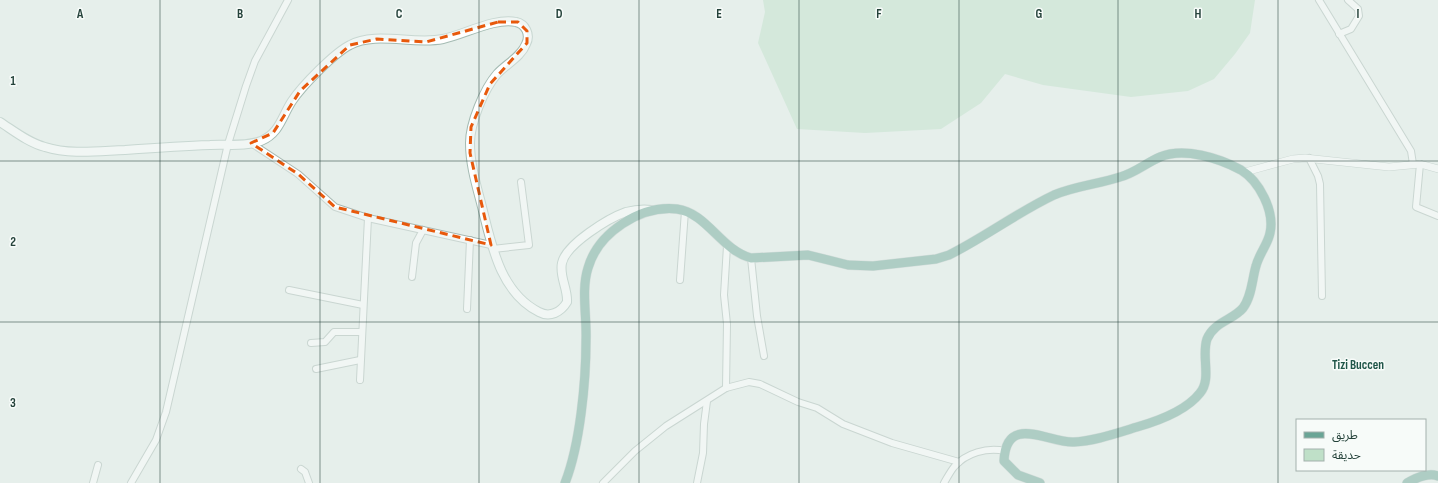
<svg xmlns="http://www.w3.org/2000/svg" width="1438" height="483" font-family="'Sofia Sans Condensed','Noto Sans Arabic',sans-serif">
<rect width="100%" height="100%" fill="#e6efeb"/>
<polygon fill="#bfe0c8" points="763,0 1255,0 1250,33 1235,54 1214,79 1188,91 1131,97 1043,85 1005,74 981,103 941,129 865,133 797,129 758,43 765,12"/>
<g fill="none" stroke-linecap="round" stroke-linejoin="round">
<g stroke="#a8b8b2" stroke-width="8">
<g id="minor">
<polyline points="1319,0 1411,151 1413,164"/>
<polyline points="1339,34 1351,29 1359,16 1358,9 1348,0"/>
<polyline points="251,143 298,174 335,207 368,218 491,245"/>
<polyline points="1309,158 1318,176 1320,184 1322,296"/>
<polyline points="1420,164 1416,207 1438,216"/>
<polyline points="493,249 529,245 521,182"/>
<polyline points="751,258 757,316 764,356"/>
<polyline points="412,277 416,243 423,230"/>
<polyline points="680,280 685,211"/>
<polyline points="289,290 363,305"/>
<polyline points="467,309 470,240"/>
<polyline points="311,343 325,342 334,332 362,332"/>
<polyline points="316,369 360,360"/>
<polyline points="360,380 368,218"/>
<polyline points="726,388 727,324 724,295 727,246"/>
<polyline points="301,469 305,472 309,483"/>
<polyline points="93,483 98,465"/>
<polyline points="131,483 156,440 166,412 228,144 246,86 255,61 288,0"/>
<polyline points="603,483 635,451 666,426 726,388 749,382 760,384 798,402 817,408 843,424 892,443 959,462"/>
<polyline points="697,483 703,453 704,424 707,401"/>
<path d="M944,483C947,478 950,472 954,467C966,453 987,447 1005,451"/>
</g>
</g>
<g stroke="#a8b8b2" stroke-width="8">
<polyline id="tertiary" points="1245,172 1293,159 1305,158 1389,167 1420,164 1438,169"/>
</g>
<g stroke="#a4bbb3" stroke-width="10">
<path id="secondary" d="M0,122C14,131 29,143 45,147C70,155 99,151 125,150C153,148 182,146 210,145C227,144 245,147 261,141C280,133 282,116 292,101C302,86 334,53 350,45C375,31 414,45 443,39C463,35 496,17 516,22C525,24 531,34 526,44C521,57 506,64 497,74C484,89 470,123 470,143C470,164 476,184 481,203C491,242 499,292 539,312C550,318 561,312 567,302C568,289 559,276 562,263C566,244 609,218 626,212C634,210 643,209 651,210"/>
</g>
<g stroke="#c2cac8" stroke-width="10">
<g id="primary">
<path d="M565,483C580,445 586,382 586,340C587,317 581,290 588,268C598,233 640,205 677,209C707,213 721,250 751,258L808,255L848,265L873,266L936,259L949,255C985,237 1018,212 1054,195C1075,186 1099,184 1120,177C1135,173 1146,163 1160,157C1184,147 1219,158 1241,170C1259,181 1275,211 1270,233C1268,244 1259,254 1256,266C1252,279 1252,296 1243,308C1233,320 1214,322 1207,339C1201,356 1212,379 1200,393C1186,411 1158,421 1137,427C1117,433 1095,441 1074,442C1050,444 1006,412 1004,461L1018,475L1040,483"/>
<path d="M1407,483C1416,478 1428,472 1438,476"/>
</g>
</g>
<use href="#minor" stroke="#fff" stroke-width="6"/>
<use href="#tertiary" stroke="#fff" stroke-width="7"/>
<use href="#secondary" stroke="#fff" stroke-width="8"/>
<use href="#primary" stroke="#6aa596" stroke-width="9"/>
</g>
<path d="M0 0H1438V483H0ZM498,22H518L527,31V43L490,84L471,127L470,153L491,245L335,207L298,174L251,143L273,133L300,91L350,45L377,39L426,42Z" fill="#e6efeb" fill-opacity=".55" fill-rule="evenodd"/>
<path fill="none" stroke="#e8590c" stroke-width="3" stroke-dasharray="8 5" stroke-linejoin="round" d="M498,22H518L527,31V43L490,84L471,127L470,153L491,245L335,207L298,174L251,143L273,133L300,91L350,45L377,39L426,42Z"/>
<path fill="none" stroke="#24423a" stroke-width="1" stroke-opacity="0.55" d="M160,0V483M320,0V483M479,0V483M639,0V483M799,0V483M959,0V483M1118,0V483M1278,0V483M0,161H1438M0,322H1438"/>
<g text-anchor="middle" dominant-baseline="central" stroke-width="3" stroke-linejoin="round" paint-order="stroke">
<g font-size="13" font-weight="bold" fill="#1f5548" stroke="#f7fbf9">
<text x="1358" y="365">Tizi Buccen</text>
</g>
</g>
<g font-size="13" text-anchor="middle" font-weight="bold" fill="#24423a" stroke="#f7fbf9" stroke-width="3" stroke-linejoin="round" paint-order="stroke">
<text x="80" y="18">A</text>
<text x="240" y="18">B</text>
<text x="399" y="18">C</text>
<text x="559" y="18">D</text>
<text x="719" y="18">E</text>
<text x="879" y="18">F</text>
<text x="1039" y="18">G</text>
<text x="1198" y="18">H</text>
<text x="1358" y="18">I</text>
<text x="13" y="85">1</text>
<text x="13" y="246">2</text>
<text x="13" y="407">3</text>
</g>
<rect x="1296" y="419" width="130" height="52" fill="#f7fbf9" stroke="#a3b1ad"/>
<rect x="1304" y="432" width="20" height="6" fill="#6aa596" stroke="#a3b1ad"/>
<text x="1332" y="439" font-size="12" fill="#24423a">طريق</text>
<rect x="1304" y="449" width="20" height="12" fill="#bfe0c8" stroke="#a3b1ad"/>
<text x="1332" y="459" font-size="12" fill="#24423a">حديقة</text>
</svg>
